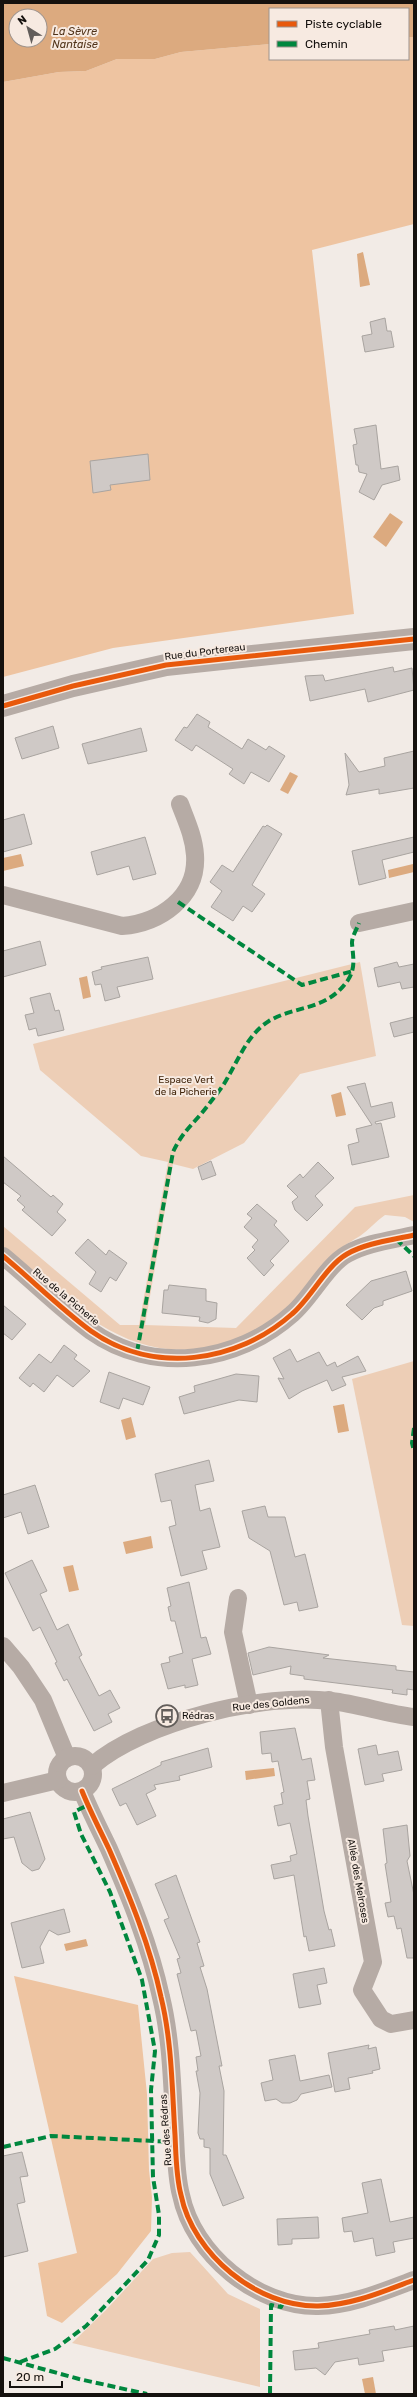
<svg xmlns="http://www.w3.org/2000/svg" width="417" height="2397" font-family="Rubik,sans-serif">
<rect width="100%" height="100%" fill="#f2ebe6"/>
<g fill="#edceb6">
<path d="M360,962L376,1056L300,1074L244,1143L193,1169L173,1164L145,1325L236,1328L355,1207L414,1195V1222L405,1217L385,1215C376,1221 369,1230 360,1236C354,1240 347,1243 342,1248C322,1265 309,1289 289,1306C267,1326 238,1341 209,1347C122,1364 65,1298 3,1248V1226L120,1325H139L168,1162L141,1156L40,1070L33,1044Z"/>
<polygon points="414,1361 414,1626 402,1625 352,1379"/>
<polygon points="190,2252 228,2294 260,2309 260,2387 72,2343 106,2310 153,2259 172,2253"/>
</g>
<g fill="#eec4a1">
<polygon points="408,37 414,37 414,224 312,250 354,614 113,648 3,677 3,82 59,72 86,71 117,59 155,59 181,52 270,44 270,59 408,59"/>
<polygon points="14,1976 138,2005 147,2094 149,2170 152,2197 151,2231 117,2274 62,2323 47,2316 38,2263 77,2253"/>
</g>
<g fill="#dcaa7f" fill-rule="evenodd">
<path d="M3,3H414V37H408V9H270V44L181,52L155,59H117L86,71L59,72L3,82ZM16,16H40V40H16Z"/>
<polygon points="363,252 370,285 360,287 357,254"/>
<polygon points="390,513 403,522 386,547 373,537"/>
<polygon points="290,772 298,776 288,794 280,790"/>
<polygon points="21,854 24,866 3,871 3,858"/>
<polygon points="413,864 414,872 389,878 388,870"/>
<polygon points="87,976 91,997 83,999 79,978"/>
<polygon points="341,1092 346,1115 336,1117 331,1095"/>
<polygon points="344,1404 349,1431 338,1433 333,1406"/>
<polygon points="131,1417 136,1437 126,1440 121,1420"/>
<polygon points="151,1536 153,1548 126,1554 123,1542"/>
<polygon points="73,1565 79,1590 69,1592 63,1567"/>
<polygon points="274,1768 275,1776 246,1780 245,1771"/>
<polygon points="86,1939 88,1946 66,1951 64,1944"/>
<polygon points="373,2377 376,2394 365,2394 362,2379"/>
</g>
<g fill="#cfc9c6" stroke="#a9a4a0">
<polygon points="385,318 387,331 391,331 394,347 365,352 362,336 372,334 370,322"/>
<polygon points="376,425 381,469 398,466 400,480 382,485 374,500 359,492 367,474 359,472 358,465 356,465 353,445 357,444 354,429"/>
<polygon points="148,454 150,480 110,485 111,490 93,493 90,461"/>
<polygon points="393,667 394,672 412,668 414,690 368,702 365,689 310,701 305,676 323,675 325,681"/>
<polygon points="197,714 210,722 208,727 242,749 248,739 266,750 269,746 285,756 269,782 251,772 244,784 229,774 233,769 196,745 192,751 175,740 184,727 187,728"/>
<polygon points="53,726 59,748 22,759 15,738"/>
<polygon points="141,728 147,751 88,764 82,744"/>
<polygon points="414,751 414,788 379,794 379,789 346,795 349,785 345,753 359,772 385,766 384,758"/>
<polygon points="24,814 32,844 3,852 3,820"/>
<polygon points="267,825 282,834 252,885 265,894 252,912 243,906 233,921 211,907 222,891 210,882 222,865 233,872 263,826 265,827"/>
<polygon points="145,837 156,874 133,880 129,866 97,875 91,852"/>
<polygon points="414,837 414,852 382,860 386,878 359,885 352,851"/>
<polygon points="40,941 46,965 3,977 3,951"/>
<polygon points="148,957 153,979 117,987 120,997 105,1001 101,984 95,985 92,972 102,969 101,967"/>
<polygon points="397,962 399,967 414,964 414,987 402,989 400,982 378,987 374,968"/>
<polygon points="50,993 55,1011 59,1010 64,1030 38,1036 36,1028 29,1030 25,1015 34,1013 30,998"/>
<polygon points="414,1017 414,1032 394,1037 390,1023"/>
<polygon points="365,1083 371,1107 392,1102 395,1117 375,1122 376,1124 381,1123 389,1157 352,1165 348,1145 359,1142 356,1129 372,1125 347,1087"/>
<polygon points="3,1156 51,1197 53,1195 63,1204 57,1212 66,1220 52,1236 22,1210 25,1207 17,1200 21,1196 3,1182"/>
<polygon points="211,1161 216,1175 202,1180 198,1167"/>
<polygon points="318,1162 334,1178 315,1196 323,1205 307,1221 295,1210 292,1202 298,1197 287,1186 300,1174 303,1178"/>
<polygon points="257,1204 277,1221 274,1225 289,1241 270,1261 274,1265 264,1276 247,1258 255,1250 252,1247 258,1240 244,1227 252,1218 247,1214"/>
<polygon points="88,1239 106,1255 109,1250 127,1263 116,1281 110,1277 101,1292 89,1284 96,1272 75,1253"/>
<polygon points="406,1271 412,1291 383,1301 383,1305 374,1308 362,1320 346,1305 371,1281"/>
<polygon points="169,1285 206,1289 206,1301 217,1303 216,1319 208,1323 199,1321 200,1317 162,1313 164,1290 168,1290"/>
<polygon points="3,1305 26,1324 12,1340 3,1333"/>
<polygon points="64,1345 77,1355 74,1359 90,1371 73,1387 57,1375 44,1392 33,1383 30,1387 19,1378 39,1354 51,1363"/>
<polygon points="290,1349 297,1362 319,1352 327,1366 335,1362 337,1367 358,1356 366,1371 342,1377 346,1385 332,1391 327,1380 302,1391 289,1399 278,1378 284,1379 273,1358"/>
<polygon points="109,1372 150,1387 143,1405 123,1398 119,1409 100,1402"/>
<polygon points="236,1374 259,1376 257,1402 239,1400 184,1414 179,1397 195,1392 194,1386"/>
<polygon points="209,1460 214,1481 195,1485 200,1511 210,1508 220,1547 202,1551 207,1569 181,1576 169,1527 176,1525 171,1500 161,1502 155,1474"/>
<polygon points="35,1485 49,1527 28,1534 21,1512 3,1518 3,1495"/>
<polygon points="265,1506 268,1517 285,1517 295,1557 305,1554 318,1607 299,1611 297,1602 284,1605 270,1551 249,1538 242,1511"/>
<polygon points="32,1560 47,1591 40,1594 57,1630 68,1624 82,1655 79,1657 99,1696 110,1690 120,1708 108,1714 112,1722 94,1731 67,1679 64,1681 55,1663 57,1662 40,1627 33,1631 5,1573"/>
<polygon points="189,1582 201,1638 206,1637 211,1654 192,1659 198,1685 185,1688 185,1685 168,1689 161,1664 170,1662 169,1657 183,1653 175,1621 171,1621 168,1607 171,1606 167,1588"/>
<polygon points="269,1647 329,1655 323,1658 396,1666 396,1670 414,1672 414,1690 407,1689 407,1695 392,1693 393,1690 304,1679 304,1676 290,1674 291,1666 253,1675 248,1653"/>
<polygon points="295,1728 302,1760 311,1758 315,1780 307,1781 310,1799 306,1800 308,1816 324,1911 329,1930 331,1929 335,1946 309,1951 306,1936 304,1937 294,1875 274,1879 271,1865 291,1861 290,1856 297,1854 290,1823 278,1826 274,1806 283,1804 281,1793 284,1792 278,1761 272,1762 271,1753 262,1754 260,1732"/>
<polygon points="376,1745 378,1755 398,1751 402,1770 382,1774 384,1781 365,1785 358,1749"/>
<polygon points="208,1748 212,1767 179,1776 180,1780 154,1785 156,1789 146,1794 156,1816 137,1825 126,1803 120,1806 112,1789 161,1765 161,1762"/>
<polygon points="30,1812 45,1859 39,1869 32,1871 22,1863 14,1837 3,1839 3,1819"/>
<polygon points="407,1825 410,1856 407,1861 414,1895 414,1958 407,1958 401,1928 397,1929 394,1916 388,1917 385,1903 391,1902 385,1864 387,1863 383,1829"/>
<polygon points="176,1875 200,1942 197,1943 204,1966 200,1967 207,1989 222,2066 219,2066 224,2091 223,2155 226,2155 244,2198 223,2206 210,2174 210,2148 204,2147 204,2139 200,2139 198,2133 200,2093 196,2071 198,2071 196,2057 201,2056 196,2030 191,2031 177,1974 181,1973 177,1959 180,1958 164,1920 169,1918 155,1884"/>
<polygon points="64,1909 70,1932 58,1935 49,1930 40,1947 44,1963 22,1968 11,1923"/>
<polygon points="324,1968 327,1983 317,1985 321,2004 299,2008 293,1974"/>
<polygon points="369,2045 368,2049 376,2047 380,2069 372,2071 373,2073 348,2078 350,2089 335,2092 328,2053"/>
<polygon points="295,2055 300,2081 329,2075 332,2087 301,2094 297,2100 290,2103 282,2103 276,2099 265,2101 261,2083 273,2080 269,2060"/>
<polygon points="22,2152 28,2176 20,2177 25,2202 17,2204 28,2251 3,2257 3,2156"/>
<polygon points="381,2179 390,2222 414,2217 414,2238 393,2242 395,2252 376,2256 373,2238 354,2242 352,2231 344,2232 342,2218 368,2213 362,2183"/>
<polygon points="318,2217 319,2238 292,2239 292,2244 278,2245 277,2219"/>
<polygon points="394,2326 395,2330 414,2326 414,2346 382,2351 384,2361 359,2365 358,2358 335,2362 325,2375 316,2368 295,2370 293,2351 319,2348 318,2343 370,2334 369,2330"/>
</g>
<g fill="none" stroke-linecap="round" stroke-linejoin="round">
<g stroke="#b6aba5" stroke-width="18">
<path d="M3,895L122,926C160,923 198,897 195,855C194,837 186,820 180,804"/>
<polyline points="359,923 414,911"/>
<path d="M3,1256C32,1280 60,1308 91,1331C153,1375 237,1363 292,1314C311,1298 326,1266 347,1254C366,1243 392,1240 414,1235"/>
<polyline points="238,1598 233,1632 249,1705"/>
<polyline points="3,1646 21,1667 43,1700 67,1758"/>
<polyline points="329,1700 334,1747 373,1962 362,1990 381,2019 391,2024 414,2020"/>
<circle cx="75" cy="1774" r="18"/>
<path d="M92,1766C142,1722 265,1692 331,1701C359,1704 386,1714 414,1717"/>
<path d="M82,1791C90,1811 100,1830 109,1849C130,1897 150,1946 161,1997C172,2042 172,2089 175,2135C176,2155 176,2176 181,2195C193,2254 257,2307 318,2306C352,2305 382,2292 414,2280"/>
<polyline points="3,1793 58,1780"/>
</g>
<polyline stroke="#b6aba5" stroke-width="22" points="3,706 73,686 166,665 414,639"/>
<g stroke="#00873e" stroke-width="4" stroke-dasharray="8 4" stroke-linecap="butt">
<polyline points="178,902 302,985 353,971"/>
<polyline points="396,1239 414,1256"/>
<path d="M137,1352L173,1152C183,1130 195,1123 209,1104C215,1096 223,1087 228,1077C239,1058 249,1033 269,1021C296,1005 327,1011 348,980C356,968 353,957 352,943C352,936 357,929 359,923"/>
<polyline points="414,1428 412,1443 414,1451"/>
<polyline points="3,2147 51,2136 175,2142"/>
<polyline points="3,2358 79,2379 147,2394"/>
<polyline points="20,2362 55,2349 86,2326 148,2260 159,2235 159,2215 153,2177 151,2090 155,2051 148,2013 142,1980 110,1892 81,1834 74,1812 88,1805"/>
<polyline points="270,2394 271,2305 281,2307 284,2300"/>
</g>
<g stroke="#f7eae1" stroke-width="8">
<g id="cycleway">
<polyline points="3,706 73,686 166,665 414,639"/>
<path d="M3,1256C32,1280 60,1308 91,1331C153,1375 237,1363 292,1314C311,1298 326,1266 347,1254C366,1243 392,1240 414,1235"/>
<path d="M82,1791C90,1811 100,1830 109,1849C130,1897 150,1946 161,1997C172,2042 172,2089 175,2135C176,2155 176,2176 181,2195C193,2254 257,2307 318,2306C352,2305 382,2292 414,2280"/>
</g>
</g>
<use href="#cycleway" stroke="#e8590c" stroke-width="5"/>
</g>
<defs>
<g id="bus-ring" transform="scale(1.15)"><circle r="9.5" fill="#f7eae1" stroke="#625d5a" stroke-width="1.5"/><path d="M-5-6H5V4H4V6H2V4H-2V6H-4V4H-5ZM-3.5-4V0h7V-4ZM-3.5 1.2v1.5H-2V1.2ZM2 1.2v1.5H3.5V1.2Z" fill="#625d5a"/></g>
</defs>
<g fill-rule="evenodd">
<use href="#bus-ring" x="167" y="1716"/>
</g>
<g text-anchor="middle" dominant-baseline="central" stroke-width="4" stroke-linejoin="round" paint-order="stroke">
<g font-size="10" fill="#15110e" stroke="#f7eae1">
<text transform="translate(205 652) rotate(-7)">Rue du Portereau</text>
<text transform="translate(66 1297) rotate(40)">Rue de la Picherie</text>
<text transform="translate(271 1704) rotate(-6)">Rue des Goldens</text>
<text transform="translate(358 1881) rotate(80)">Allée des Melroses</text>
<text transform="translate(166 2130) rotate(-94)">Rue des Rédras</text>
</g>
<g font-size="10" fill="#43270d" stroke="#f7eae1">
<text x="186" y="1080">Espace Vert<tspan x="186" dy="12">de la Picherie</tspan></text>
</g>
<g font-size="10" fill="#15110e" stroke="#f7eae1" text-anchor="start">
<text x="182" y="1716">Rédras</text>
</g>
<g font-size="11" font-style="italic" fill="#503319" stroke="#f7eae1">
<text x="75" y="31">La Sèvre<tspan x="75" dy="13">Nantaise</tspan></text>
</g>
</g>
<rect width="417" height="2397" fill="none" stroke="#15110e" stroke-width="8"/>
<rect x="269" y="8" width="140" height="52" fill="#f7eae1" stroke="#9d938d"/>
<rect x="277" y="21" width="20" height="6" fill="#e8590c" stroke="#9d938d"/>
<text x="305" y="28" font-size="12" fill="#15110e">Piste cyclable</text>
<rect x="277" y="41" width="20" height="6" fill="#00873e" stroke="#9d938d"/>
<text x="305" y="48" font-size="12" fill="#15110e">Chemin</text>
<g transform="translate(28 28) rotate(323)"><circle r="19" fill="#f7eae1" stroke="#9d938d"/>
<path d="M0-3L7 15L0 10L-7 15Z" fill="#625d5a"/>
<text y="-6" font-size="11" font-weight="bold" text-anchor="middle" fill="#15110e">N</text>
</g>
<path d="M10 2381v6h52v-6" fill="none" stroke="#15110e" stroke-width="2"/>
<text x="16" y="2381" font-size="12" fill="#15110e" stroke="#f7eae1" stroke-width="3" paint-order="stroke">20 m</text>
</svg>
